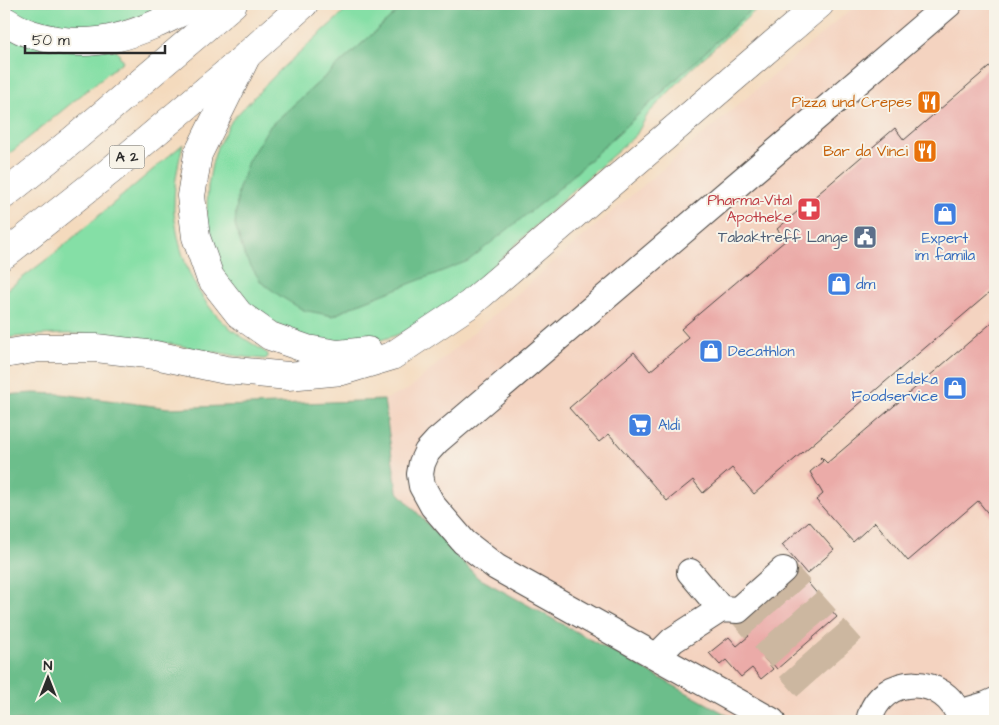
<svg xmlns="http://www.w3.org/2000/svg" width="999" height="725" font-family="'Architects Daughter',sans-serif">
<rect width="100%" height="100%" fill="#f7f3e8"/>
<filter id="ink" filterUnits="userSpaceOnUse"><feTurbulence type="fractalNoise" baseFrequency=".02" numOctaves="2"/><feDisplacementMap in="SourceGraphic" scale="10" xChannelSelector="R" yChannelSelector="G"/><feConvolveMatrix kernelMatrix="1 2 1 2 8 2 1 2 1" color-interpolation-filters="sRGB"/></filter>
<filter id="wash" filterUnits="userSpaceOnUse"><feTurbulence type="fractalNoise" baseFrequency=".0096" numOctaves="4" result="noise"/><feDisplacementMap in="SourceGraphic" scale="20" xChannelSelector="R" yChannelSelector="G"/><feGaussianBlur stdDeviation="1.12" result="paint"/><feColorMatrix in="noise" values="0 0 0 0 0 0 0 0 0 0 0 0 0 0 0 0 0 1.4 0 .05"/><feComposite in="paint" operator="in"/></filter>
<g filter="url(#wash)">
<rect width="100%" height="100%" fill="#f4dabd"/>
<polygon fill="#f4d3c0" points="859,4 995,4 995,713 979,721 738,721 477,577 397,491 384,400 409,389 565,252 844,15"/>
<g fill="#85dfa6" stroke="#588568">
<polygon points="4,4 175,4 170,7 95,31 45,26 15,14 4,6"/>
<polygon points="353,4 406,4 269,127 238,191 235,225 245,257 333,316 353,306 408,283 556,191 757,4 762,4 691,69 648,114 636,135 568,195 491,268 439,312 413,328 394,336 374,342 318,342 261,318 223,277 206,229 208,186 212,164 217,147 232,120 282,68"/>
<polygon points="4,32 116,50 123,61 4,158"/>
<path d="M183,144C178,164 174,184 174,205C173,214 176,223 177,232C183,264 196,293 218,317C233,333 251,342 268,354V357L265,359C252,358 240,357 227,354C192,349 157,340 122,336C82,332 43,334 4,338V292L55,253Z"/>
</g>
<g fill="#6cbe8b" stroke="#4c745b">
<polygon points="406,4 757,4 556,191 468,261 353,306 333,316 303,310 280,296 261,282 245,257 235,225 238,191 248,161 269,127"/>
<polygon points="33,393 61,394 169,408 384,400 397,491 477,577 738,721 4,721 4,395"/>
</g>
<g id="blocks">
<g fill="#ebaba8">
<polygon points="995,62 995,288 754,494 732,468 703,493 693,480 667,501 609,434 599,442 569,408 634,352 650,371 689,338 681,329 786,240 777,229 895,128 904,140"/>
<polygon points="995,320 995,522 978,501 908,561 875,522 853,542 816,500 823,494 810,472 823,461 820,458 821,457 827,463"/>
<polygon points="809,521 834,550 807,574 782,545"/>
<polygon points="803,577 837,617 777,669 766,656 764,658 773,669 761,679 752,668 741,677 726,660 720,665 709,653 729,637 737,646 749,636 743,629"/>
</g>
</g>
</g>
<g filter="url(#ink)">
<use href="#blocks" fill-opacity="0" stroke="#494541" stroke-width="1"/>
<g fill="none" stroke-linecap="round" stroke-linejoin="round">
<g stroke="#ccb7a0" stroke-width="26" stroke-dasharray="26 13" stroke-linecap="butt">
<polyline points="783,570 853,649"/>
<polyline points="768,583 838,662"/>
<polyline points="753,596 823,675"/>
<polyline points="738,610 808,689"/>
</g>
<g stroke="#494541" stroke-width="28">
<g id="minor">
<polyline points="690,572 721,609"/>
<polyline points="660,658 664,649 673,640 721,609 738,610 783,570"/>
<polyline points="959,713 986,705 995,701"/>
<polyline points="772,721 496,567 464,542 433,506 422,486 420,474 422,463 427,452 437,441 949,4"/>
<path d="M869,721C880,672 948,673 961,721"/>
</g>
</g>
<g stroke="#494541" stroke-width="29">
<g id="highway">
<path d="M4,20C12,25 21,31 31,34C96,55 141,32 198,4"/>
<polyline points="247,55 198,154 191,196 196,237 210,277 239,314 270,336 307,349 338,354 368,351"/>
<polyline points="4,195 74,139 233,4"/>
<polyline points="4,255 110,171 237,64 304,4"/>
<polyline points="4,354 39,348 96,348 155,355 226,370 288,376 342,371 392,356 470,304 820,4"/>
</g>
</g>
<use href="#minor" stroke="#fff" stroke-width="26"/>
<use href="#highway" stroke="#fff" stroke-width="28"/>
</g>
</g>
<defs>
<g id="restaurant-square" transform="scale(1.25)"><rect x="-9" y="-9" width="18" height="18" rx="4" fill="#e8710a" stroke="#f7f3e8"/><path d="M-5-6h1v4h1v-4h1v4h1v-4h1v5L-1.5 .5V6h-2V.5L-5-1ZM5-6V6H3V1.5H1.5Q1.5-4 5-6Z" fill="#fff"/></g>
<g id="pharmacy-square" transform="scale(1.25)"><rect x="-9" y="-9" width="18" height="18" rx="4" fill="#e0444e" stroke="#f7f3e8"/><path d="M-2-6h4v4h4v4h-4v4h-4v-4h-4v-4h4Z" fill="#fff"/></g>
<g id="shop-square" transform="scale(1.25)"><rect x="-9" y="-9" width="18" height="18" rx="4" fill="#3f7fe0" stroke="#f7f3e8"/><path d="M-5-2.5h2.3a2.7 3.5 0 0 1 5.4 0H5L5.5 6h-11ZM-1.5-2.5h3a1.5 2.3 0 0 0-3 0Z" fill="#fff"/></g>
<g id="civic-square" transform="scale(1.25)"><rect x="-9" y="-9" width="18" height="18" rx="4" fill="#5c6f8a" stroke="#f7f3e8"/><path d="M-.6-6.5H3V-4.5H.6V-3L4-1V1h2V6H-6V1h2V-1L-.6-3ZM-1.2 2.5V6h2.4V2.5Z" fill="#fff"/></g>
<g id="supermarket-square" transform="scale(1.25)"><rect x="-9" y="-9" width="18" height="18" rx="4" fill="#3f7fe0" stroke="#f7f3e8"/><path d="M-6-5.5h2.5l.6 2H6L4.5 2H-2.5L-4.4-4H-6ZM-1.5 3.2a1.3 1.3 0 1 0 .1 0ZM3 3.2a1.3 1.3 0 1 0 .1 0Z" fill="#fff"/></g>
</defs>
<g fill-rule="evenodd">
<use href="#restaurant-square" x="929" y="102"/>
<use href="#restaurant-square" x="925" y="151"/>
<use href="#pharmacy-square" x="809" y="209"/>
<use href="#shop-square" x="945" y="214"/>
<use href="#civic-square" x="865" y="237"/>
<use href="#shop-square" x="839" y="284"/>
<use href="#shop-square" x="711" y="351"/>
<use href="#shop-square" x="955" y="388"/>
<use href="#supermarket-square" x="640" y="425"/>
</g>
<g text-anchor="middle" dominant-baseline="central" stroke-width="4" stroke-linejoin="round" paint-order="stroke">
<rect fill="#f7f3e8" stroke="#686764" stroke-width="1" x="109.5" y="145.5" width="35" height="23" rx="4"/>
<g font-size="14" font-weight="bold" fill="#2b2b2b">
<text x="127" y="157">A 2</text>
</g>
<g font-size="15" fill="#c56008" stroke="#f7f3e8" text-anchor="end">
<text x="912" y="102">Pizza und Crepes</text>
<text x="908" y="151">Bar da Vinci</text>
</g>
<g font-size="15" fill="#be3a42" stroke="#f7f3e8" text-anchor="end">
<text x="792" y="200">Pharma-Vital<tspan x="792" dy="17">Apotheke</tspan></text>
</g>
<g font-size="15" fill="#4e5e75" stroke="#f7f3e8" text-anchor="end">
<text x="848" y="237">Tabaktreff Lange</text>
</g>
<g font-size="15" fill="#366cbe" stroke="#f7f3e8" text-anchor="start">
<text x="945" y="238" text-anchor="middle">Expert<tspan x="945" dy="17">im famila</tspan></text>
<text x="856" y="284">dm</text>
<text x="728" y="351">Decathlon</text>
<text x="938" y="379" text-anchor="end">Edeka<tspan x="938" dy="17">Foodservice</tspan></text>
<text x="658" y="425">Aldi</text>
</g>
</g>
<rect width="999" height="725" fill="none" stroke="#f7f3e8" stroke-width="20"/>
<g transform="translate(48 678)" stroke="#f7f3e8" stroke-width="4" paint-order="stroke">
<path d="M0-4L9 19L0 12L-9 19Z" fill="#2b2b2b"/>
<text y="-8" font-size="14" font-weight="bold" text-anchor="middle" fill="#2b2b2b">N</text>
</g>
<path d="M25 45v8h140v-8" fill="none" stroke="#2b2b2b" stroke-width="2.5"/>
<text x="32" y="45" font-size="15" fill="#2b2b2b" stroke="#f7f3e8" stroke-width="4" paint-order="stroke">50 m</text>
</svg>
